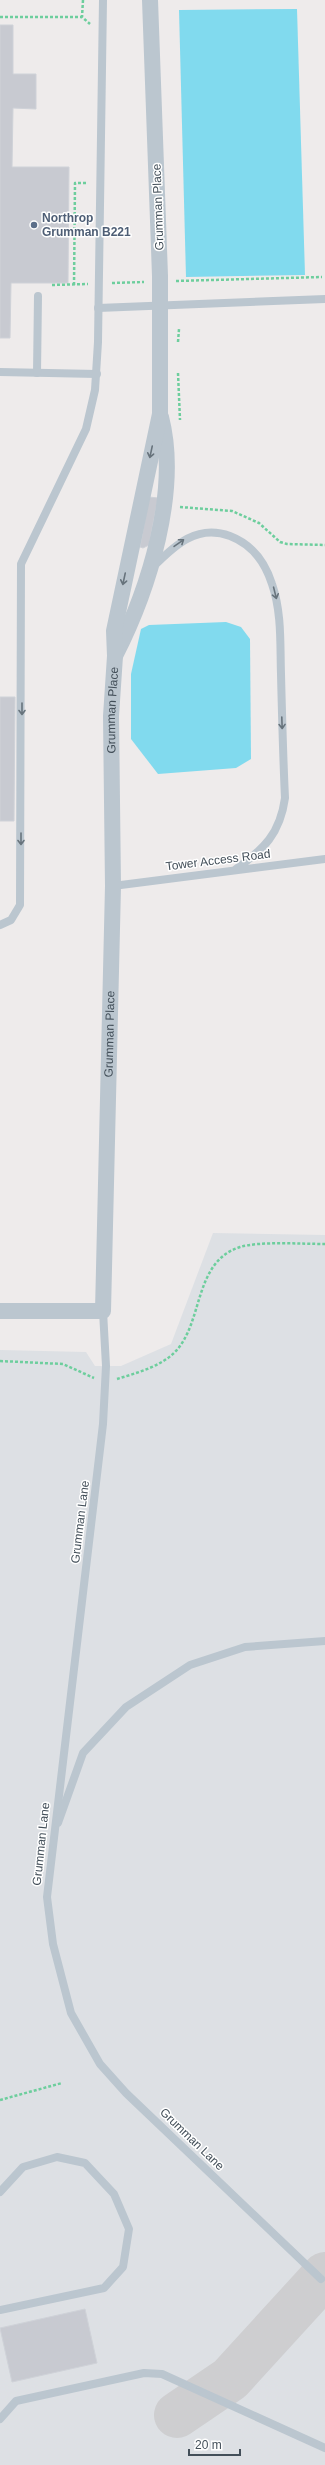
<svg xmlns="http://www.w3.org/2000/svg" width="325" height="2465" font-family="Helvetica,sans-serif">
<rect width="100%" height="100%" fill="#eeebeb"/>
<polygon fill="#dde0e4" points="213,1233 325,1235 325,2465 0,2465 0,1350 86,1352 95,1366 121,1366 171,1344"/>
<g fill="#81daee">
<polygon points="297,9 305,275 186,277 179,10"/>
<polygon points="226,622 241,627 250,639 251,759 236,768 158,774 131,739 131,674 141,629 149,625"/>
</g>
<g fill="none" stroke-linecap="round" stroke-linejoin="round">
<polyline stroke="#ceced0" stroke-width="46" points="177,2415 230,2379 325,2275"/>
</g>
<g fill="#c8cad1" stroke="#cfd2d8">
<polygon points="0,25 13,25 13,74 36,74 36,109 13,108 12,167 69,167 68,283 11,283 10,338 0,338"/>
<polygon points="149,497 158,498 149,545 143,548 140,547"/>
<polygon points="0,697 15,697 14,821 0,821"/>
<polygon points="85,2309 97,2363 12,2382 0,2328"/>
</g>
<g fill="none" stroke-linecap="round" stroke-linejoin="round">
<g stroke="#6dce9d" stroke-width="2.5" stroke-dasharray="3 2" stroke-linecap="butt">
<polyline points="83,0 82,17 90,24"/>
<polyline points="0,17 82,17"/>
<polyline points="176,281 322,277"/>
<polyline points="112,283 144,282"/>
<polyline points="52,285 88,284"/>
<polyline points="74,285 75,183 88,183"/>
<polyline points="178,342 179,329"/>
<polyline points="178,373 180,420"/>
<polyline points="180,507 232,511 259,523 280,542 287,544 325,545"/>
<polyline points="0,1361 63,1364 94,1378"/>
<path d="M117,1379C136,1373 160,1367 175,1352C204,1322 193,1262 240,1247C260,1241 302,1244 325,1244"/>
<polyline points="0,2100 62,2083"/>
</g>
<g stroke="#bbc6cf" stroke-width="8">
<polyline points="98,308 325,299"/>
<polyline points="0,372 97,374"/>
<polyline points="37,373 38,296"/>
<path d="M154,566C175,545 197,524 230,536C251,544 265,562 272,584C282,613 280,644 281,674C282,715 283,756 285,798C280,834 264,849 236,869"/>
<polyline points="113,886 325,859"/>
<polyline points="0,925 11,920 20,905 21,564 86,429 95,390 98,342 103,0"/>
<polyline points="103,1311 106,1366 103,1424 47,1897 53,1944 71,2013 100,2064 126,2093 321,2279"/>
<polyline points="58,1823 83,1753 126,1707 190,1665 245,1647 325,1641"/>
<polyline points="0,2192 23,2167 57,2157 85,2163 114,2194 129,2229 123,2267 104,2288 0,2310"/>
<polyline points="0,2419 16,2401 144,2373 162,2374 325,2448"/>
</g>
<g stroke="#bbc6cf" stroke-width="16">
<path d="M115,656C149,589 180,491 161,417"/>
<path id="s1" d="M0,1311H103L113,886L111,716L115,656L114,631L160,414V276L150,0"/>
</g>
</g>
<defs><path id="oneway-shaft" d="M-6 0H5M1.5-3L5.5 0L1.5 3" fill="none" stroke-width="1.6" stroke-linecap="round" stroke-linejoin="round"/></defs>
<g stroke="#67737c">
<use href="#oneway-shaft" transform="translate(151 452) rotate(102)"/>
<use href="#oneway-shaft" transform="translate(179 543) rotate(-35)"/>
<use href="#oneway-shaft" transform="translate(124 579) rotate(102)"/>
<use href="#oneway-shaft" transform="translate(275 593) rotate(76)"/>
<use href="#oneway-shaft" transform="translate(22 709) rotate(90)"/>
<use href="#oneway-shaft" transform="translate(282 723) rotate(88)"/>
<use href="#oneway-shaft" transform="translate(21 839) rotate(90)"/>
</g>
<circle fill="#5c6f8a" stroke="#fff" stroke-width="1.5" cx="34" cy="225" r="4"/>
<g text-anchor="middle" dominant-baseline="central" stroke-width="3" stroke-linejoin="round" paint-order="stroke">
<g font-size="12" fill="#434f59" stroke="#fff">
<text transform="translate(158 207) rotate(-92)">Grumman Place</text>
<text stroke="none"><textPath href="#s1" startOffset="704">Grumman Place</textPath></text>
<text transform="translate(218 860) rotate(-7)">Tower Access Road</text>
<text stroke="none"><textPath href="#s1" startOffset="380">Grumman Place</textPath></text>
<text transform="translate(80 1522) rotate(-83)">Grumman Lane</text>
<text transform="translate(41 1844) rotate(-84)">Grumman Lane</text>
<text transform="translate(192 2139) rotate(44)">Grumman Lane</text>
</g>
<g font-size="12" font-weight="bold" fill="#4e5e75" stroke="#fff" text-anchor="start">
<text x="42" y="218">Northrop<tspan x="42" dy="14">Grumman B221</tspan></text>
</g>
</g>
<path d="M189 2449v6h51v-6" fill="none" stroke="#434f59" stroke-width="2"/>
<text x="195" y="2449" font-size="12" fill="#434f59" stroke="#ffffff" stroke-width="3" paint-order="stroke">20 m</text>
</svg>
